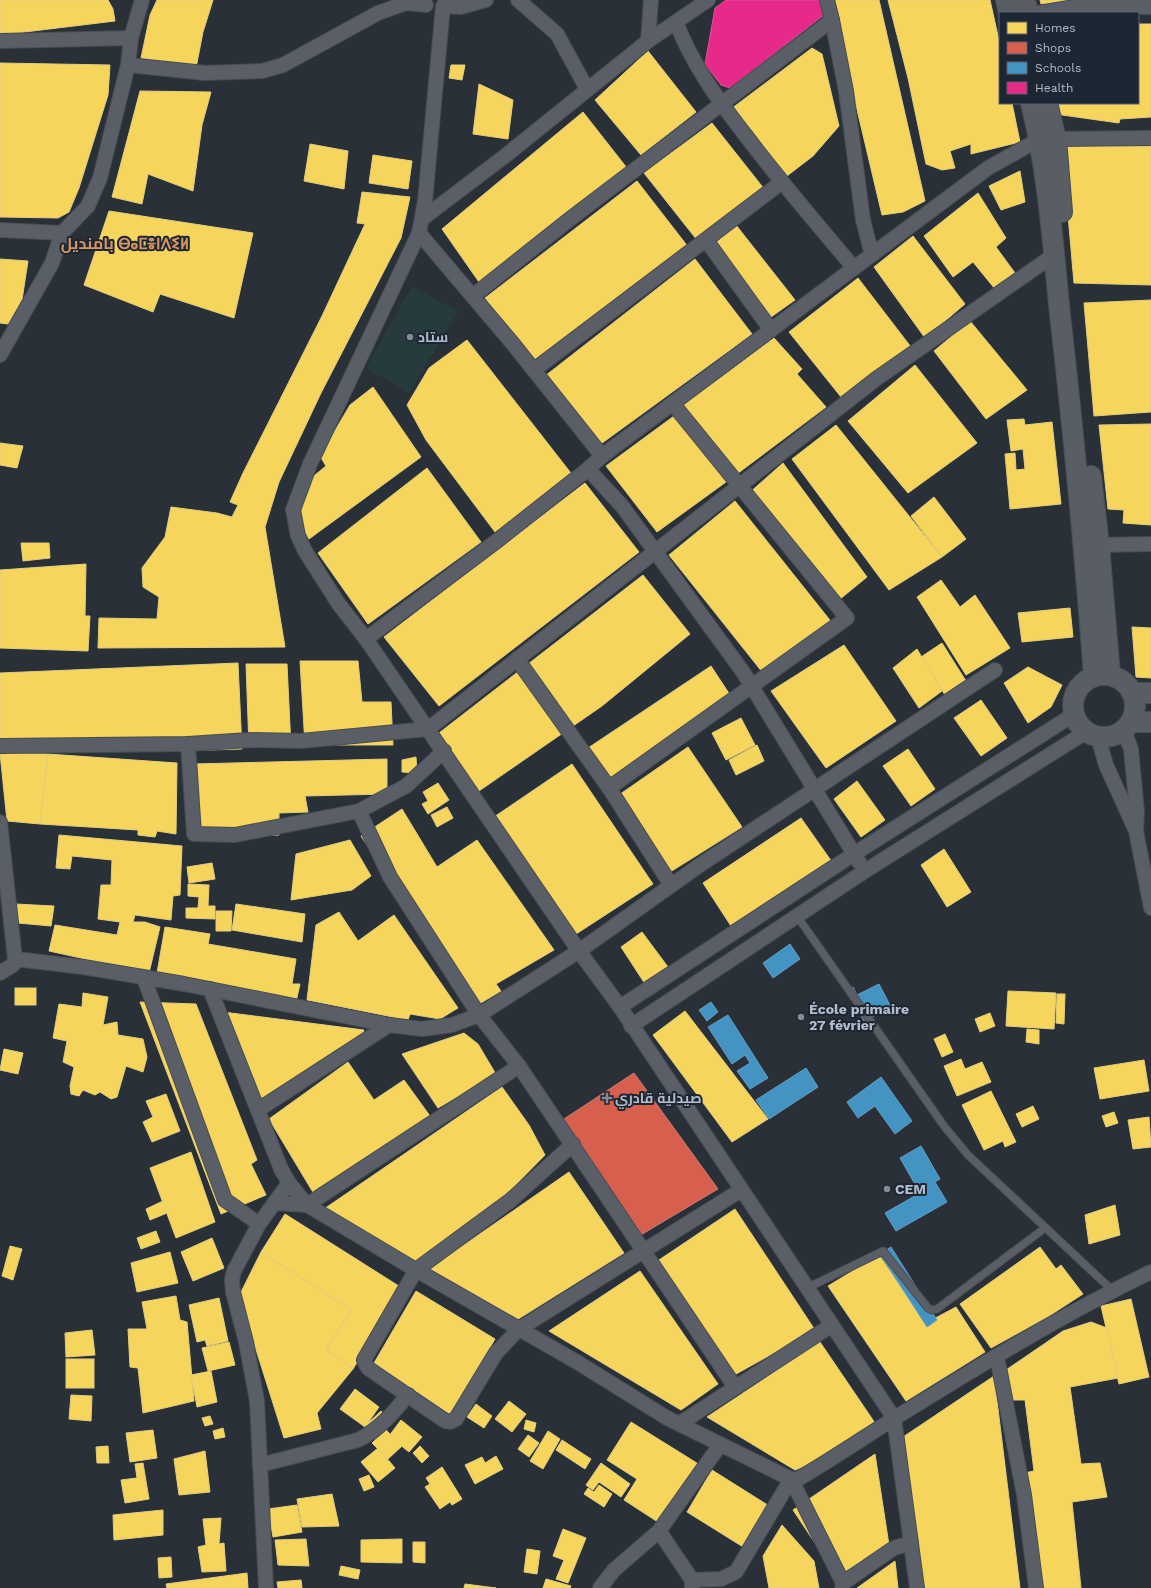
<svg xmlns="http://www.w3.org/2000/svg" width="1151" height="1588" font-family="'Work Sans',Cairo,'Noto Sans Tifinagh',sans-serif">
<rect width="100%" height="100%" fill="#2a3038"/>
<polygon fill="#273a3e" points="412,286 458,312 409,393 366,368"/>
<g fill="#f6d55c" stroke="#e2ce7d">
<polygon points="0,0 108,0 113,9 115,21 0,35"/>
<polygon points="157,0 213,0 203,32 196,68 141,58 150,15"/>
<polygon points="831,0 879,0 925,201 903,212 882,215"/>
<polygon points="888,0 990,0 1000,45 1000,103 1012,103 1020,142 971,154 971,144 950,151 955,168 942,170 926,164 908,78"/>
<polygon points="1040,0 1081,0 1041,4"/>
<polygon points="1138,24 1151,24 1151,117 1120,119 1119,123 1055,114 1052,103 1138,103"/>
<polygon points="812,48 822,54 839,126 813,156 783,179 731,109"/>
<polygon points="648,51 696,112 641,155 595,100"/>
<polygon points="0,63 110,65 108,95 79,188 69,212 58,218 0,217"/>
<polygon points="451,65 465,65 462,80 449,78"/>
<polygon points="479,84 513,100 508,139 473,134"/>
<polygon points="140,91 211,92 202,125 193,191 148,174 142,204 112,197"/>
<polygon points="583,112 627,168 479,282 442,229"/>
<polygon points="712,123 765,190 697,240 644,173"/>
<polygon points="310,144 348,151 344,189 304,181"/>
<polygon points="1151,146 1151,285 1074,283 1062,147"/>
<polygon points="373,155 412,161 408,189 369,183"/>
<polygon points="1020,171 1025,202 1001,210 989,186"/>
<polygon points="637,181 689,248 534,361 485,298"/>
<polygon points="362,192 410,197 401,238 321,393 279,482 265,527 285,647 98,648 99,618 157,619 159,597 143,587 142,568 165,537 171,507 217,513 232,517 238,505 230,502 243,473 322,316 365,224 357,223"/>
<polygon points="978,193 1006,238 996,247 1015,273 995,289 973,262 953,277 924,236"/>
<polygon points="109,211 253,233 234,318 160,294 153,312 84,285"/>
<polygon points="736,225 795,300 771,317 714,244"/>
<polygon points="913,236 965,304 925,338 874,267"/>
<polygon points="0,259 28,261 22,300 8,324 0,323"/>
<polygon points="695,259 752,334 598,446 545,376"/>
<polygon points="858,278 911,347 841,397 789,332"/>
<polygon points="1151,300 1151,412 1094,416 1084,303"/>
<polygon points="970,321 1027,390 986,419 934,351"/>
<polygon points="774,338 802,369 797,374 826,407 733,477 681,407"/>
<polygon points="467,340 574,477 495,532 426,440 407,405 429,368"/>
<polygon points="915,365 977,443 908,493 848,421"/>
<polygon points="373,387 421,457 309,539 296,515 304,484 326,466 320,456 350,405"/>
<polygon points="674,416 726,482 657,532 606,466"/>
<polygon points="1024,419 1025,425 1052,422 1061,504 1010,509 1005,454 1015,453 1016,470 1025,469 1023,449 1011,451 1007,420"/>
<polygon points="1151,424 1151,525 1123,523 1124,510 1108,509 1099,425"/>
<polygon points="836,425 942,557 889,590 792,459"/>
<polygon points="0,443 23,446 17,468 0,465"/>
<polygon points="783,463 867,577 834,604 748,494"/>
<polygon points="427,468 481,542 368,624 318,553"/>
<polygon points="585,483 639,552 439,706 384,637"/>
<polygon points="934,497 966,539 942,557 911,516"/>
<polygon points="735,501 833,624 763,673 669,555"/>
<polygon points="21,543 49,543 50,558 23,561"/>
<polygon points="86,564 85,616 90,616 88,651 0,648 0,570"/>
<polygon points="643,575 690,634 602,706 479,791 439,733"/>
<polygon points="941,580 960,607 975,595 1010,648 966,675 917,597"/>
<polygon points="1070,608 1073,637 1022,642 1018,613"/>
<polygon points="1132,627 1151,628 1151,678 1136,677"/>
<polygon points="942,643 966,681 945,695 921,657"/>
<polygon points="844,645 896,721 826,768 771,691"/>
<polygon points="917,649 942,691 919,708 893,668"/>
<polygon points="300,661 358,661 362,702 391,702 393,745 305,745"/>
<polygon points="238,663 242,749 209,750 0,742 0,673"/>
<polygon points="246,664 287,664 291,747 249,747"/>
<polygon points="711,666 732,698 607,784 585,750"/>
<polygon points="1028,667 1062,685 1051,707 1028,723 1004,683"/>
<polygon points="981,700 1007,738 981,756 954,718"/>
<polygon points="741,718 755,745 726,760 712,733"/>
<polygon points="757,745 764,761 736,775 729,760"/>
<polygon points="688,747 742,827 667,874 616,797"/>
<polygon points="908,749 935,789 911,806 883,766"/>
<polygon points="0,753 48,754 40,824 7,821"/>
<polygon points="48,754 177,763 176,834 157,831 155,837 138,835 138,830 40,824"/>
<polygon points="416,757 417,773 402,772 402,760"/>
<polygon points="387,759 387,794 305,796 308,812 279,813 279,835 195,838 193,764"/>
<polygon points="572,764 653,884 573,936 494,817"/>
<polygon points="857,781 885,820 861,837 834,799"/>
<polygon points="438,783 449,800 428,814 422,804 428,801 423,792"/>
<polygon points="447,807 453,818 437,827 431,815"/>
<polygon points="402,809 437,867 477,840 554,950 496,984 501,991 474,1007 361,836"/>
<polygon points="801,818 832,862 731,926 703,883"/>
<polygon points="59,835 182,846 180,895 173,896 171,920 135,915 133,922 145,922 160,927 149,973 49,951 55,925 117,935 120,922 98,919 101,885 111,885 112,860 72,856 70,869 56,868"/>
<polygon points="350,840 371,876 352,890 291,900 296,854"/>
<polygon points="944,849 971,892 947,907 921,865"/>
<polygon points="212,863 215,879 189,883 187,867"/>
<polygon points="188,884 209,885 208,906 215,906 215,919 186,918 186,908 198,908 199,897 188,896"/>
<polygon points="16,904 54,906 51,926 18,923"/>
<polygon points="236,904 305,914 302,942 232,930"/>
<polygon points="216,911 232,911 231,931 216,931"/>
<polygon points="339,912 358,941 394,915 458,1008 440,1019 410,1014 408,1020 307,1000 316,925"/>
<polygon points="165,927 210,934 208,944 296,959 292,984 300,984 296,1002 157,973"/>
<polygon points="642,932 671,971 647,987 621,947"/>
<rect x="15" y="988" width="21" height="17"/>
<polygon points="1008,991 1056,993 1054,1029 1006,1026"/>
<polygon points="83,993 108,997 103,1025 117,1022 118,1035 143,1039 147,1057 143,1072 126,1066 117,1097 111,1099 100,1092 95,1095 83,1090 79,1096 71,1094 70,1086 74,1067 63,1062 67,1041 53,1038 59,1004 82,1007"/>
<polygon points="1057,994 1065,994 1064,1024 1056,1023"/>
<polygon points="140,1002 196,1004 257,1160 251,1164 266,1195 221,1214"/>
<polygon points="685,1011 768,1119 732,1142 653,1035"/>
<polygon points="223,1012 364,1030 361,1037 262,1106"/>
<polygon points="990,1013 995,1026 980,1032 975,1019"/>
<polygon points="1027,1029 1039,1030 1039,1044 1026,1042"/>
<polygon points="464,1033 478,1044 497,1076 475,1091 474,1087 438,1108 402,1054"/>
<polygon points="945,1034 953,1052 942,1057 934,1039"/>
<polygon points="4,1049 23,1053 18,1074 0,1070"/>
<polygon points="961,1059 965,1069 982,1062 991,1082 957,1096 944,1066"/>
<polygon points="1144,1060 1149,1091 1100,1099 1094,1068"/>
<polygon points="348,1062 374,1100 404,1080 430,1116 314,1194 269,1119"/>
<polygon points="502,1087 529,1125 545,1155 493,1208 417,1262 324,1209"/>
<polygon points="991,1091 1016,1142 1005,1147 1003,1141 984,1150 962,1105"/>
<polygon points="166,1094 180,1131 152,1142 143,1122 153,1117 146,1101"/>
<polygon points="1033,1106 1039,1119 1022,1127 1016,1114"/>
<polygon points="1114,1112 1118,1123 1106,1127 1102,1116"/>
<polygon points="1149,1117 1151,1147 1133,1149 1128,1120"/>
<polygon points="191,1152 215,1222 176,1238 150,1168"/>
<polygon points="569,1172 624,1253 515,1321 428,1270"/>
<polygon points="163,1201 167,1213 150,1220 146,1209"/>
<polygon points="1115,1205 1120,1235 1089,1244 1085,1215"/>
<polygon points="735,1209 815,1330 729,1378 653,1264"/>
<polygon points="285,1214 402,1288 353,1369 326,1350 351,1310 261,1252"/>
<polygon points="156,1231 160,1242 141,1249 137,1238"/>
<polygon points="212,1238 224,1268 193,1281 181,1252"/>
<polygon points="10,1246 22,1249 13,1280 2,1276"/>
<polygon points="1040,1247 1056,1269 1061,1265 1083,1294 1049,1316 991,1348 960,1304"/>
<polygon points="170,1252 178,1283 137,1292 131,1263"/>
<polygon points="261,1252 351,1310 326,1350 353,1369 317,1413 321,1429 284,1438 239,1296"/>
<polygon points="879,1255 926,1323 956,1307 985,1352 906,1401 828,1286"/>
<polygon points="640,1271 718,1384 681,1410 549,1331"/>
<polygon points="416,1291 495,1339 450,1414 374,1363"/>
<polygon points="176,1296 180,1320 187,1322 194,1401 143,1413 138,1368 130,1367 128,1329 147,1329 142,1302"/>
<polygon points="219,1298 228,1341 207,1346 205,1340 197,1342 189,1305"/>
<polygon points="1131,1299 1149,1377 1119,1384 1101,1306"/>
<polygon points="1091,1322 1107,1328 1118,1378 1070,1387 1081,1464 1100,1463 1107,1497 1072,1502 1081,1588 1033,1588 1019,1474 1034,1471 1025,1400 1010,1400 1006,1370 1063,1331"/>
<polygon points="92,1330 95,1355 66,1357 65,1333"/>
<polygon points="229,1342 235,1365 208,1371 202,1348"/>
<polygon points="820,1342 875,1423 836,1454 795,1470 707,1417"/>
<rect x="66" y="1359" width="28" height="29"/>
<polygon points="211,1371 217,1402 197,1407 191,1375"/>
<polygon points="994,1376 1020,1588 923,1588 903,1437"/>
<polygon points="355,1389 379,1407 365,1427 340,1409"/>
<polygon points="71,1395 92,1396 91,1421 69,1419"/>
<polygon points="509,1401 526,1414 512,1432 495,1419"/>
<polygon points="476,1404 492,1416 484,1428 467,1417"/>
<polygon points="381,1411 390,1420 373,1435 365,1426"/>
<polygon points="210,1416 213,1424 205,1426 202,1418"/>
<polygon points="401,1420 422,1437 409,1452 389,1436"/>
<polygon points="526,1420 536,1423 534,1432 524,1429"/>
<polygon points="631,1422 700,1465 661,1524 624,1500 637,1479 607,1460"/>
<polygon points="223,1428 225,1437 215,1439 213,1431"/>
<polygon points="153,1430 157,1458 130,1462 126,1433"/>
<polygon points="386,1430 402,1446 388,1459 372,1443"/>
<polygon points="548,1431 560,1439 543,1469 530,1461"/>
<polygon points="528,1435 539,1443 529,1457 518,1449"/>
<polygon points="562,1440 591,1459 585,1469 556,1450"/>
<polygon points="108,1446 109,1463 97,1463 96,1447"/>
<polygon points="420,1446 429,1456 422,1463 413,1453"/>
<polygon points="378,1448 395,1468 378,1482 361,1462"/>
<polygon points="205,1451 210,1492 179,1495 174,1459"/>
<polygon points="875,1454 889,1545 837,1576 793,1510"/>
<polygon points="496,1456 503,1469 475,1484 465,1465 482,1457 485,1463"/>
<polygon points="143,1463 149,1499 125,1503 121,1480 137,1478 135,1464"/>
<polygon points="601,1463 630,1484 621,1497 599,1482 593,1490 586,1485"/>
<polygon points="442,1467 462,1499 452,1505 450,1502 440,1509 425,1487 430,1484 426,1478"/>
<polygon points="712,1470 774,1509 748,1550 687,1512"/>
<polygon points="369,1475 374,1487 364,1491 359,1479"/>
<polygon points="599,1485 612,1494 604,1507 584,1494 588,1488 594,1492"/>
<polygon points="332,1494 339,1526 302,1527 297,1499"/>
<polygon points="297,1505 302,1532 273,1537 268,1509"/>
<polygon points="163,1510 163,1535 114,1540 113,1515"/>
<polygon points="221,1518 219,1544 224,1543 226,1571 202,1572 198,1547 206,1545 203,1519"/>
<polygon points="782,1525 814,1561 819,1588 769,1588 763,1556"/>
<polygon points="563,1529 586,1538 568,1583 556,1579 564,1560 553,1556"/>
<polygon points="306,1539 309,1566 278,1565 275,1540"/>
<polygon points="402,1539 402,1563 361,1562 361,1540"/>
<polygon points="413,1542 425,1542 425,1563 413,1562"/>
<polygon points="527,1549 540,1551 537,1574 524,1572"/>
<polygon points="171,1557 172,1577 159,1578 158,1558"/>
<polygon points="895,1561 898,1588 857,1588"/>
<polygon points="341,1566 360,1570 358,1579 339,1575"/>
<polygon points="247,1573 248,1588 167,1588 166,1584"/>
<polygon points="546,1579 571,1586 570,1588 543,1588"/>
<polygon points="301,1580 302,1588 278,1588 277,1582"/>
<polygon points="465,1584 496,1588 464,1588"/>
</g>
<polygon fill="#d6604d" stroke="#cc7c72" points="634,1073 718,1189 639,1236 564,1119"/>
<g fill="#4393c3" stroke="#659fc5">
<polygon points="790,944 800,959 773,978 763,963"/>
<polygon points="879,984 891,1007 864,1021 848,990 853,987 857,995"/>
<polygon points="711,1002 718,1012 707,1021 699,1010"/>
<polygon points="728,1015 768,1078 750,1089 737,1071 750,1063 745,1055 732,1064 708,1027"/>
<polygon points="806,1068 818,1087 769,1119 756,1100"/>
<polygon points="881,1077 912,1121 895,1134 875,1106 858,1118 847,1102"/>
<polygon points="921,1146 940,1179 935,1182 947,1202 896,1231 885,1213 920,1193 900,1158"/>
<polygon points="891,1247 937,1320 927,1327 880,1254"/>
</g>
<polygon fill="#e7298a" stroke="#d8559d" points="726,0 821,0 825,14 730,88 721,85 705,64 715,8"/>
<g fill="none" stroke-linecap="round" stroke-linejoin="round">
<g stroke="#484c53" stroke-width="9">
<g id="lane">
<polyline points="797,916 944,1126 968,1155 1112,1290"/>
<polyline points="807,1288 883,1251 928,1308 932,1310 937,1309 1045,1228"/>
</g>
</g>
<g stroke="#484c53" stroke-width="16">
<g id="street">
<polyline points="486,0 461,7 443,6 425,201 419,233 513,344 602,456 988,168 1040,139 1151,138"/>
<polyline points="518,0 557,34 587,89"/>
<polyline points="1039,13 1080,6 1151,7"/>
<polyline points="832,20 846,91 863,220 872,255"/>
<path d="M676,22C692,64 718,100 746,136C780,181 817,224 854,268"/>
<polyline points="0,41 131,38"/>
<polyline points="648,41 651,0"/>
<polyline points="128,65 205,73 262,71 283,65 378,13 406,3 426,5"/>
<polyline points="422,219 505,156 648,41 708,0"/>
<polyline points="0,230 62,233 88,206 100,178 128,65 131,38 142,0"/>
<polyline points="419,233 310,464 293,510 298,536 305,551 338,603 366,639 498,540 588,469 602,456"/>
<polyline points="706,240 771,330"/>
<polyline points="473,296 570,219 832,20 827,0"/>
<polyline points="0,355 52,263 62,233"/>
<polyline points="534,370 782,182"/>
<polyline points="588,469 622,506 743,672 859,862"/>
<polyline points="1099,545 1151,544"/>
<polyline points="366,639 579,951 620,1007 894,1418 917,1588"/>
<polyline points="517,659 609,788 671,885"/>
<polyline points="1124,731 1131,749 1137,812 1136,831 1151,908"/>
<polyline points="1098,737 1106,765 1136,831"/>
<polyline points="188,744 194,834 235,835 359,811 406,786 444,751"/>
<polyline points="0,746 188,744 249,740 301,741 428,729 876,379 1054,255"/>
<polyline points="609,788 847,618 673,404"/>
<polyline points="359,811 390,877 479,1015 519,1066 735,1387"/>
<polyline points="0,822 15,959 83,967 184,984 389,1025 422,1029 452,1025 479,1015 579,951 700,865 995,670"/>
<polyline points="0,973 13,965 15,959"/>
<polyline points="144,978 225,1200 259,1224"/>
<path d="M210,989L281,1169L289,1183L307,1205L416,1270L577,1362L667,1418L791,1479H798C831,1460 863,1438 895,1418C979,1366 1063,1314 1151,1272"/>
<polyline points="620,1007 854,854 1073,715"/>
<polyline points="631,1026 865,871 1086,732"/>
<polyline points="258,1110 389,1025"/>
<polyline points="573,1144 511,1200 416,1270 364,1360 366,1365 369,1369 445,1421 450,1422 456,1419 496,1353 519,1329 741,1190"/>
<polyline points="274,1203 307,1205 519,1066"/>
<polyline points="997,1357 1024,1495 1036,1588"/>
<polyline points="679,1424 832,1325"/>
<path d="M260,1465L358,1440C379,1430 393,1413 408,1395"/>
<polyline points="659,1531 692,1580 692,1588"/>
<polyline points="692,1580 721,1579 736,1572 791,1479 843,1583 842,1588"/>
<polyline points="843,1583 894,1548 911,1543"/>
<polyline points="266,1588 257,1401 246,1342 233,1292 232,1280 234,1271 259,1224 289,1183"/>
<polyline points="600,1588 614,1570 659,1531 720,1445"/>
</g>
</g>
<g stroke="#484c53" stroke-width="22">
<g id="secondary">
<polyline points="1006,0 1009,13"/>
<polyline points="1025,0 1028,13"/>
<path d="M1031,103C1048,172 1053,244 1060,315C1074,435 1085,555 1094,676"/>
<polyline points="1047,103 1056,139 1062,212"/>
<polyline points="1091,476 1099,545 1110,675"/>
<circle cx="1104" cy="706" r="31"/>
<polyline points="1132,693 1151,693"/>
<polyline points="1132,722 1151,722"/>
</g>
</g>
<use href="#lane" stroke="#5a5e66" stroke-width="7"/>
<use href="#street" stroke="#5a5e66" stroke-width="14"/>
<use href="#secondary" stroke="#595d64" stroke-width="20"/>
</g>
<g fill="#848b96" stroke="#1d2633" stroke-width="1.5">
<circle cx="410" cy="337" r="4"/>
<circle cx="801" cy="1017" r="4"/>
<path d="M605 1092h4v4h4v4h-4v4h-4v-4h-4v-4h4z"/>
<circle cx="887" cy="1189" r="4"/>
</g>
<g text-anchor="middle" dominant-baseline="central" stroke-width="4" stroke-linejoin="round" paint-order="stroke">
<g font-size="14" font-weight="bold" fill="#b4bcc9" stroke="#1d2633" text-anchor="start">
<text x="418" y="337">ستاد</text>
<text x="809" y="1009">École primaire<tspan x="809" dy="16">27 février</tspan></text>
<text x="615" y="1098">صيدلية قادري</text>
<text x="895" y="1189">CEM</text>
</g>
<g font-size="16" font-weight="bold" fill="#d59563" stroke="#1d2633">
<text x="125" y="243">بامنديل ⴱⴰⵎⴻⵏⴷⵉⵍ</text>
</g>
</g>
<rect x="999" y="12" width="140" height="92" fill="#1d2633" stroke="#59626f"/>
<rect x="1007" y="22" width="20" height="12" fill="#f6d55c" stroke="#59626f"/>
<text x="1035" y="32" font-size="12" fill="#b4bcc9">Homes</text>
<rect x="1007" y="42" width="20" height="12" fill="#d6604d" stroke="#59626f"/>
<text x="1035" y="52" font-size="12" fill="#b4bcc9">Shops</text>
<rect x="1007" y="62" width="20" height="12" fill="#4393c3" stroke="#59626f"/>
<text x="1035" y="72" font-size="12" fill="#b4bcc9">Schools</text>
<rect x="1007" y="82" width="20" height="12" fill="#e7298a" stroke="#59626f"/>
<text x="1035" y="92" font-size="12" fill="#b4bcc9">Health</text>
</svg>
